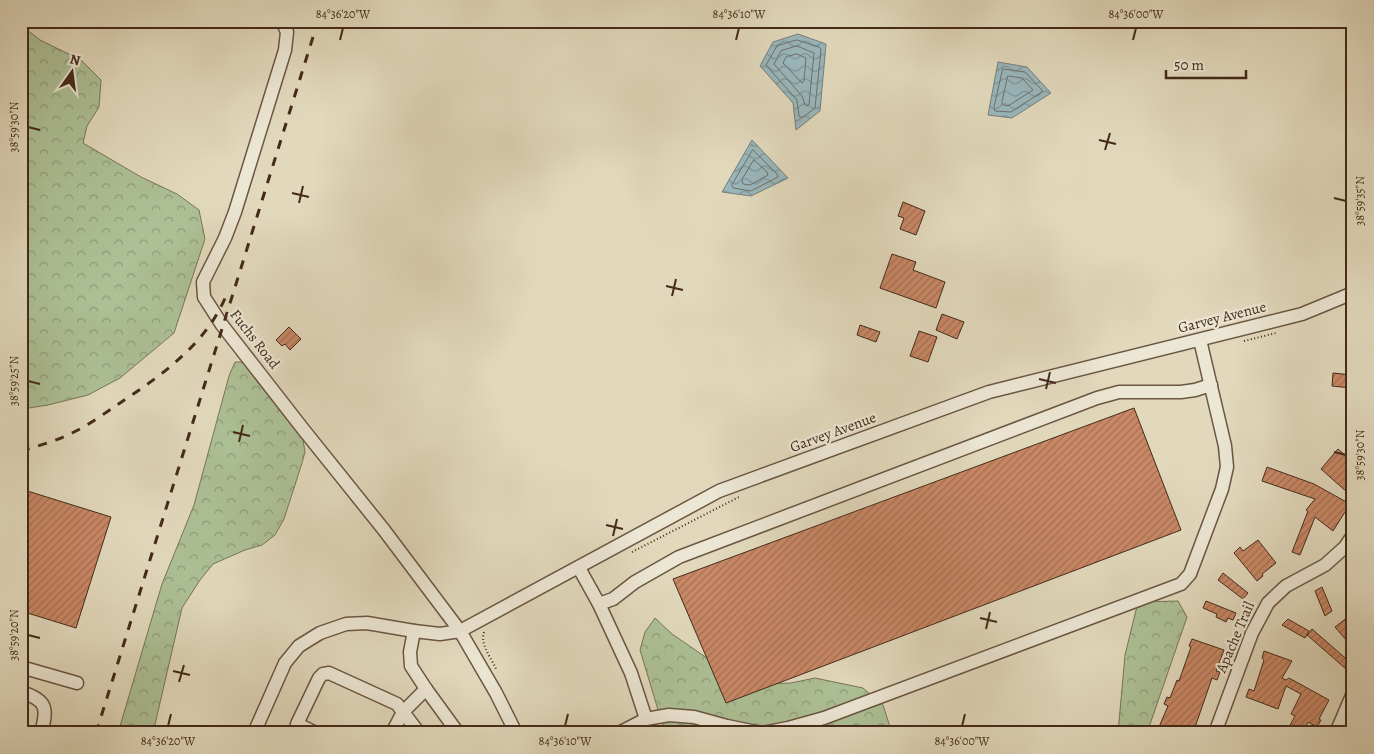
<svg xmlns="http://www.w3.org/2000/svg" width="1374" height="754" font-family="Alegreya,serif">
<defs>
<pattern id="forest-crowns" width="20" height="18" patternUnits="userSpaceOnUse" patternTransform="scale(1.25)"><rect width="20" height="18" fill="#adc096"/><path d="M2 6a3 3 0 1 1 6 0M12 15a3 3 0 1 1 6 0" fill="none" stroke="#8e9c7a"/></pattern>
<pattern id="water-waves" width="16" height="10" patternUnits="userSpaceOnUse" patternTransform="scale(1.25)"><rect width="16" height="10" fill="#99b7bc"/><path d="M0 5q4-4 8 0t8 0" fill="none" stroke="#7e9598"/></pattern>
<pattern id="building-hatch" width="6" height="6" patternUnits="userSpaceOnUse" patternTransform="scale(1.25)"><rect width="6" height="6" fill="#c98866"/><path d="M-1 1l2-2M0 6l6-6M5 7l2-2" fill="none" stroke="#a56f53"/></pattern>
</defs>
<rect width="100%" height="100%" fill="#e2d9bd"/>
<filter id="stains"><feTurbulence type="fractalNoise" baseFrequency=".004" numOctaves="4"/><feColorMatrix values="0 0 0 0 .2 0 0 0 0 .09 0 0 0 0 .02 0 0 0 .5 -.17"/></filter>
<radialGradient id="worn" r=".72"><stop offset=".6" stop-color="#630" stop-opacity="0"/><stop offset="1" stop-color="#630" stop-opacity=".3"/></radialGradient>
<g fill="url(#forest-crowns)" stroke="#787558">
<polygon points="21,25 40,40 81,60 101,80 99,107 87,126 83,143 141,177 177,194 199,210 205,239 174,333 120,378 88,395 48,405 29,408 21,406"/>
<polygon points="235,362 242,362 303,440 305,452 302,463 284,519 275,535 262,545 245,550 213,564 200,580 182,608 153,733 118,733 162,584 194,505 229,376"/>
<polygon points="1178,601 1187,617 1147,733 1118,733 1125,655 1138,602"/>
<polygon points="655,618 672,634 723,669 760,684 791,683 815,678 863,688 883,705 892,733 668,733 662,723 640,650 645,632"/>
</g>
<g fill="url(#water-waves)" stroke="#777f7b">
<polygon points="798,34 826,44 820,111 796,130 793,103 760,66 773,42"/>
<polygon points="998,62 1027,67 1051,93 1012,118 988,115"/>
<polygon points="752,140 788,178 751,196 722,192"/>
</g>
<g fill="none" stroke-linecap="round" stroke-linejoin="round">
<g stroke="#6e706a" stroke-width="1">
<polygon points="797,40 819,47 821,49 815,108 802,118 799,116 797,100 766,65 777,46"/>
<polygon points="797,46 814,53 809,104 807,106 805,105 802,96 774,64 781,51"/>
<polygon points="797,54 806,58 804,81 802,83 783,63 786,57"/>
<polygon points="1003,69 1025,72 1042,90 1042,92 1011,112 995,111 994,108"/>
<polygon points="1008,76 1022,78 1033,90 1008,106 1003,105 1002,103"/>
<polygon points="753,150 777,174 778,177 751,191 733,188 732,185"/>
<polygon points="754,160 767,172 768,175 750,185 743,184 742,180"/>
</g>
</g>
<g fill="url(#building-hatch)" stroke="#432a19">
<polygon points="903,202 925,211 916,235 900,229 904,218 898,216"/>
<polygon points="892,254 916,262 913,270 945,282 936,308 880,288"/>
<polygon points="942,314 964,322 957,339 936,330"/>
<polygon points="860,325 880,332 876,342 857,335"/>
<polygon points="289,327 301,339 290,350 285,344 282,346 276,340"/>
<polygon points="919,331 937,337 928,362 910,356"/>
<polygon points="1333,373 1352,375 1351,388 1332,386"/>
<polygon points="1134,408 1181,530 726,703 673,579"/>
<polygon points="1338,449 1353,462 1353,487 1348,493 1321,469"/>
<polygon points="1267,467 1314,484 1350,504 1333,531 1315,517 1300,555 1292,552 1308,511 1306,510 1315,499 1262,481"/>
<polygon points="21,489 111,517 76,628 21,611"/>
<polygon points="1258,540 1276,563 1262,574 1263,576 1257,581 1234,553 1240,547 1243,551"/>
<polygon points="1223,573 1248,593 1243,599 1218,580"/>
<polygon points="1322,587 1332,611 1325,616 1315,591"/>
<polygon points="1206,601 1236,613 1233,620 1228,618 1226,622 1216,617 1217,614 1203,608"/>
<polygon points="1353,613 1353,648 1335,627"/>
<polygon points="1288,619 1309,631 1305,638 1282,625"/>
<polygon points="1312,629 1351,663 1346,669 1307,635"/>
<polygon points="1192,639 1224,650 1216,671 1220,672 1217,680 1212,678 1193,733 1174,733 1159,727 1168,706 1164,704 1167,697 1170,698 1177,680 1179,681 1191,647 1189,646"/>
<polygon points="1264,651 1292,661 1282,678 1286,680 1289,678 1329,700 1319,719 1321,720 1317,727 1308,722 1302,733 1286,733 1295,716 1291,714 1301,694 1286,686 1278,709 1246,697 1249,689 1254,691 1264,660 1262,658"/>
</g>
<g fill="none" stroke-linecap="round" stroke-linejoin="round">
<g stroke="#6b5642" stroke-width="15">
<g id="minor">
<polyline points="282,21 287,32 285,50 235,212 225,238 203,282 204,297 222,325 303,429 384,530 460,631 496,693 516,733"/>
<polyline points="579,568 599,604 631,673 646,719"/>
<polyline points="599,604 613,599 635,582 679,557 1097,398 1119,392 1181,392 1195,390 1211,385"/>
<polyline points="21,667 77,683"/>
<path d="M21,692C47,700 48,708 41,733"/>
<polyline points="254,733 285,663 299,646 320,633 346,624 367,623 414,631"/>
<polyline points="316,733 297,724 319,678 323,674 329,673 397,704 419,733"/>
<polyline points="392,733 403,712 426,689"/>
<polyline points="458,733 426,689 411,666 410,652 414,631 440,634 460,631 719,491 989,392 1302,314 1353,293"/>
<polyline points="619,733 646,719 669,715 694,717 727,726 761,733"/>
<polyline points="763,733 788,728 824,718 1181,584 1190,574 1222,489 1227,467 1225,446 1200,340"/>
<polyline points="1215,733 1252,633 1268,603 1286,586 1325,565 1345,547 1353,535"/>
<polyline points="1336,733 1353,693"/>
</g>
</g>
<g stroke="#432a19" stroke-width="2" stroke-dasharray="1 2.5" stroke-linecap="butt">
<polyline points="1244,341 1276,333"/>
<polyline points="632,552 739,497"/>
<path d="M484,632C480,645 491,657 496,669"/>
</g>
<use href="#minor" stroke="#ece6d4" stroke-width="12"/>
<g stroke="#432a19" stroke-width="3" stroke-dasharray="9 9" stroke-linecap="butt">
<path d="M21,451C38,446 56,441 72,433C89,425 105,413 120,403C162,375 206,344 226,296"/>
<polyline points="96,733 318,21"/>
</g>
</g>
<path fill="none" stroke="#432a19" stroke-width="2" d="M340,40L343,28M736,40L739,28M1133,40L1136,28M28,127L40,130M1099,140L1116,144M1105,150L1110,133M292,193L309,197M1334,198L1346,201M299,203L303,186M666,286L683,290M672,296L676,279M1039,379L1056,383M28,381L40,384M1046,389L1050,372M233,432L250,436M239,442L243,425M1334,452L1346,455M606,525L623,529M613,536L617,519M980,618L997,622M986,629L990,612M28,635L40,638M173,671L190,675M179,682L184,665M168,726L171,714M565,726L568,714M962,726L965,714"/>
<g text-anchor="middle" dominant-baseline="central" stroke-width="4.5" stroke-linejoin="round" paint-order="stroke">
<g font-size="15" fill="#432a19" stroke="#ece6d4">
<text transform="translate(1222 317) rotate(-14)">Garvey Avenue</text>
<text transform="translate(255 339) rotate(52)">Fuchs Road</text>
<text transform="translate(833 432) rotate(-20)">Garvey Avenue</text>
<text transform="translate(1235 637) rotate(-67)">Apache Trail</text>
</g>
</g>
<rect width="1374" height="754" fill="none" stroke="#e2d9bd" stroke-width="55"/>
<g transform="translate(72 72) rotate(14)" stroke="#ece6d4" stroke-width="4" paint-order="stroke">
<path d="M0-4L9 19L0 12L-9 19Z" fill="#432a19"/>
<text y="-8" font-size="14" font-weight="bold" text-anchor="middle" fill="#432a19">N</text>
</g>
<path d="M1166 70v8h80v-8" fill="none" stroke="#432a19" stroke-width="2.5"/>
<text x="1174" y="70" font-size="15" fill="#432a19" stroke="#ece6d4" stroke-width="4" paint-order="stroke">50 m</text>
<rect x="28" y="28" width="1318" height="698" fill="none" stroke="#432a19" stroke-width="2"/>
<g font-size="12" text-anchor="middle" fill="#432a19">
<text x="343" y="18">84°36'20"W</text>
<text x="739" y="18">84°36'10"W</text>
<text x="1136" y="18">84°36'00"W</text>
<text transform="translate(14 127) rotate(-90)" y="4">38°59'30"N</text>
<text transform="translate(1360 201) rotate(-90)" y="4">38°59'35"N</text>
<text transform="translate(14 381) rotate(-90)" y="4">38°59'25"N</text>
<text transform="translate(1360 455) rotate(-90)" y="4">38°59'30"N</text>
<text transform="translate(14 635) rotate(-90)" y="4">38°59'20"N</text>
<text x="168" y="745">84°36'20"W</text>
<text x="565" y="745">84°36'10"W</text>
<text x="962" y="745">84°36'00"W</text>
</g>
<rect width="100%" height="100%" filter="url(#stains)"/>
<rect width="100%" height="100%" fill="url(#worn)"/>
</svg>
